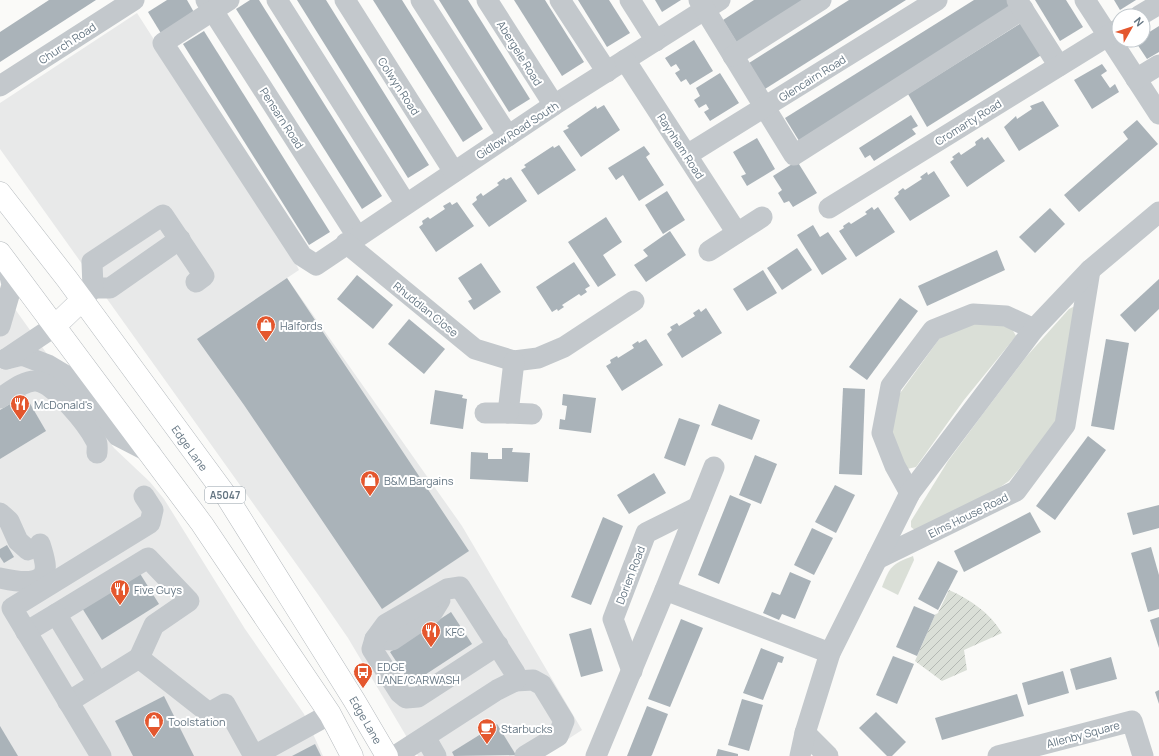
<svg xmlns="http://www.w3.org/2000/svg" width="1159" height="756" font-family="Manrope,sans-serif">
<defs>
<pattern id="garden-furrows" width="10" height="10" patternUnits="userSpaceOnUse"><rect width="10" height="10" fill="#dadfd7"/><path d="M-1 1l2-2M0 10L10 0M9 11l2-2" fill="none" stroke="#b4b9b4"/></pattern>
</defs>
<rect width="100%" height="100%" fill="#fafaf8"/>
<g fill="#e8e9e9">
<polygon points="137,13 290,252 299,270 287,278 462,526 582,730 542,756 418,756 348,638 317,593 0,149 0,103"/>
<polygon points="0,288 114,448 150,482 164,499 245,629 304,714 323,756 0,756"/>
</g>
<g fill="#dadfd7">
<polygon points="1077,305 1057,424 1009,481 996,490 916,531 911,527 911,521 948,461 982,415 1026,357 1069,309"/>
<polygon points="974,322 1011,327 1016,336 964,400 916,467 907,469 890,434 898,396 942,335"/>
<path d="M913,556L914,560L898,595L882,587C890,566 892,564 913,556Z"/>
</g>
<path fill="url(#garden-furrows)" d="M949,590C971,600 989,612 1002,633L964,650L967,670L942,681L915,661L935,615L938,613Z"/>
<g fill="#aab3b9">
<polygon points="49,0 96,0 0,62 0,32"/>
<polygon points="167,0 187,0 195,14 162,35 148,12"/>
<polygon points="250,0 259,0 382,196 362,209 236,9"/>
<polygon points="297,0 326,0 429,165 408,178"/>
<polygon points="373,0 402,0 483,129 463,142"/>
<polygon points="439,0 468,0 530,99 509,112"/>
<polygon points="514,0 545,0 584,62 562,76"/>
<polygon points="578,0 609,0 630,33 607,47"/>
<polygon points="655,0 681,0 662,12"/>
<polygon points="754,0 805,0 737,43 723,20"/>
<polygon points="849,0 906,0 765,89 749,63"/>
<polygon points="974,0 1015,0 1019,7 801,144 785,118"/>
<polygon points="1035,0 1066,0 1083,27 1060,41"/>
<polygon points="1114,0 1136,0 1120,10"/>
<polygon points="1026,20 1046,52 927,127 908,94"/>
<polygon points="1159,26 1159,52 1147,59 1135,41 1143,40 1143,36"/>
<polygon points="204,31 330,232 309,245 183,44"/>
<polygon points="694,40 713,71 690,85 686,79 681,82 675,73 680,70 676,64 671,67 665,58"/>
<polygon points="1102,64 1107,71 1101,75 1110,88 1115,84 1119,92 1092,109 1074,80"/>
<polygon points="720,73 739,103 710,121 704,112 709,109 706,104 699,108 694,100 700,96 696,88"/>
<polygon points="1043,101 1059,126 1019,151 1004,127 1016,116 1017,119 1032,109 1030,106"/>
<polygon points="604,105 620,130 581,157 563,131 569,128 567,126 596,106 597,109"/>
<polygon points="911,115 918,126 912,129 916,134 874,161 870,155 865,158 859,148"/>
<polygon points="1137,120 1158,144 1079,212 1064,195 1128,139 1123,132"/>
<polygon points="982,137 984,140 988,137 1005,161 967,187 950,162 954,159 952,157 959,152 961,155 976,145 975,142"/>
<polygon points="757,138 775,169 747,186 741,176 746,174 733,152"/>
<polygon points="559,145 576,170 538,195 521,170 526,167 524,165 553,146 554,148"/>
<polygon points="644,146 650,154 646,157 664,185 639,201 623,175 616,180 608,168"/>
<polygon points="797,161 817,193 793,207 789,201 784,203 778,193 782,190 773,176"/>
<polygon points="934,171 950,196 910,221 894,198 899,194 898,192 903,188 905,190 922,179 920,177 927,172 928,175"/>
<polygon points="511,177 527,201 489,227 472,204 477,200 476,197 481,193 483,196 499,185 497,183 504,178 506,180"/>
<polygon points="667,191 685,220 663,234 645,205"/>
<polygon points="450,202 452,205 457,202 474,226 436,252 419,227 423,224 422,221 428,217 430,219 445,209 443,206"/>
<polygon points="872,207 874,210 878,207 895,232 856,257 839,231 844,228 843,226 849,222 851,224 867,214 865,212"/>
<polygon points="1050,208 1065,224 1035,253 1019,237"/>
<polygon points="606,217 622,242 603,255 616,275 598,287 568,242"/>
<polygon points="813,225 820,237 828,232 847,259 822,275 797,235"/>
<polygon points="670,231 686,255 646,282 634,265 648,256 643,250"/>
<polygon points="797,248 812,270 782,290 767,268"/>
<polygon points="997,250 1005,270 927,306 918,286"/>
<polygon points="574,262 590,286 585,289 587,292 581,296 579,294 562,305 564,307 558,311 557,309 552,312 536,287"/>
<polygon points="481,263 501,292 474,310 468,301 472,299 458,278"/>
<polygon points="763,270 777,293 747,311 733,289"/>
<polygon points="357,275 393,305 373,329 337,299"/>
<polygon points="287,278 469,551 382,609 244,405 197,339"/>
<polygon points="1159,279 1159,309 1135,332 1120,315"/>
<polygon points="900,298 918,311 867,380 849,367"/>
<polygon points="706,308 722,333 682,358 667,334 672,330 670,327 677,323 679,326 695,316 693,313 699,309 701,312"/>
<polygon points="409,319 445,349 424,374 388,344"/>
<polygon points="646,339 663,365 622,391 606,366 611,363 610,360 617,356 618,358 634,348 632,345 638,341 639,343"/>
<polygon points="1106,339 1129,343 1114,430 1091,426"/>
<polygon points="843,388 865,389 862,475 839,474"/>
<polygon points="435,390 463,395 462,398 467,399 463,429 430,424"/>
<polygon points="563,394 596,398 591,433 559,429 560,419 565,420 567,406 562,405"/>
<polygon points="25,395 46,431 0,459 0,410"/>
<polygon points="719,404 760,420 752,440 711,425"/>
<polygon points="679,418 700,425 685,466 664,458"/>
<polygon points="1088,436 1106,450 1055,520 1036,506"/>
<polygon points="502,448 513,448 512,452 530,453 528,482 470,479 471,452 488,453 488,459 502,459"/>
<polygon points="755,455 777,464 761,504 739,495"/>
<polygon points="654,473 666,493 629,514 617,495"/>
<polygon points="835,485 855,495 836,533 815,522"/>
<polygon points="730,495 751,504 719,584 698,575"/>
<polygon points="1159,505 1159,528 1133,535 1127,513"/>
<polygon points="1030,512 1041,532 964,572 954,551"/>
<polygon points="603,517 623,526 591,605 571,597"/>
<polygon points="812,528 833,538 814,575 794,565"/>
<polygon points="7,545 14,557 4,563 0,557 0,549"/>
<polygon points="1151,547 1159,575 1159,609 1148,612 1131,553"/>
<polygon points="938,561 958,571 938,610 918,599"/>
<polygon points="139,572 159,604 102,640 82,608"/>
<polygon points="790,572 811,581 795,619 782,614 779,620 763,613 772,592 780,595"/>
<polygon points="914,606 935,615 917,656 896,647"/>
<polygon points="451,612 472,644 411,684 390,652"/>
<polygon points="1159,617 1159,648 1150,620"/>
<polygon points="681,619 703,628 670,707 648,699"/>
<polygon points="591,628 603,671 581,677 569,634"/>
<polygon points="761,648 784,657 782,663 778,662 763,700 743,693"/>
<polygon points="893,656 914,664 897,704 876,695"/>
<polygon points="1111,657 1117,679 1076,690 1070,669"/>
<polygon points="1063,671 1069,693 1028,705 1022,683"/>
<polygon points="1159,690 1159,704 1155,692"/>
<polygon points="1017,694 1024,716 942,740 935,718"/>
<polygon points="164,696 194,756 133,756 115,721"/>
<polygon points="742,699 763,705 749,751 728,745"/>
<polygon points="647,706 668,714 652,755 651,756 627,756"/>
<polygon points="876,712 906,742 892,756 887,756 859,728"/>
<polygon points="497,724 516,755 454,756 452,752"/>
<polygon points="0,726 18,756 0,756"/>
<polygon points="315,744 321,756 292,756"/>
<polygon points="718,749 738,754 738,756 716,756"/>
</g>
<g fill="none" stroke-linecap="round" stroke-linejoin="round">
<g stroke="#b4b9bd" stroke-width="23">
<g id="highway">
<polyline points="0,193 67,279 227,497 354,700 387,756"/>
<polyline points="0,253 202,524 330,714 352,756"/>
<polyline points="55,326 82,300"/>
</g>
</g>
<g stroke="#c3c8cc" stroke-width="21">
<polyline points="206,0 357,236"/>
<polyline points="229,0 163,43 302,256 316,265 554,105 720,0"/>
<polyline points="277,0 406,204"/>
<polyline points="345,0 454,172"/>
<polyline points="421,0 508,136"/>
<polyline points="487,0 554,105"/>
<polyline points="560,0 607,72"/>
<polyline points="630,0 656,41"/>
<polyline points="699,0 794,155 1023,9"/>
<polyline points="1017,0 1059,66"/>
<polyline points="1085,0 1159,114"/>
<polyline points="1139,16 1159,4"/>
<polyline points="733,56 821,0"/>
<polyline points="625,60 737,233 762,217"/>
<polyline points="1136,79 1159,65"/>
<polyline points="0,86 134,0"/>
<polyline points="687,155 937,0"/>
<polyline points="829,208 1119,29"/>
<polyline points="346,243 475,349 514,361 538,358 564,347 634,301"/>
<polyline points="709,251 737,233"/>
<polyline points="93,288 110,288 180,239"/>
<polyline points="82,300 93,288 92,262 163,215 204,276 196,282"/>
<polyline points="0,326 12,285 7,263"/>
<polyline points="6,359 22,355 48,365 68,377 86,395 118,436 151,453"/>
<polyline points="6,359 55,326"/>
<polyline points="514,361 508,413 532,414"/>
<path d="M0,398C10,392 24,380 36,381C54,382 88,425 96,441C98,444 97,449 97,453"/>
<polyline points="485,413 508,413"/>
<polyline points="910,493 895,466 882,433 891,386 933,330 973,314 1006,316 1034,329"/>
<polyline points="0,513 9,521 18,541 28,550"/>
<polyline points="877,559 1016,491 1065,425 1090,270"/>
<path d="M0,578C14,581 49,589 45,563C44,557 42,550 40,544"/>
<polyline points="665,590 830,653"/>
<polyline points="56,614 148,558 189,601 154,625 139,658"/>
<polyline points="26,632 56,614 98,683"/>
<polyline points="375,639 392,640 432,613 440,600"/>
<polyline points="632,671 613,619 646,533 698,507"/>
<polyline points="515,681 533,680 542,685 564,721 558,736 525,756"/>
<polyline points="68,702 139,658 209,713 225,704 254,756"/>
<polyline points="805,733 828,756"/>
<polyline points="425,737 436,756"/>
<polyline points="101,756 12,608 150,523 153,510 144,496"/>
<polyline points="254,756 330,714"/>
<polyline points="395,756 497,690 515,681 515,673 460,587 447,589 386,624 375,639 372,649 400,693 406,698 418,697 498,645"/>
<polyline points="596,756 665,590 714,467"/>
<polyline points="800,756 805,733 830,653 910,493 1034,329 1090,270 1159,212"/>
<polyline points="998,756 1132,721 1143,756"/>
</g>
<use href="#highway" stroke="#fff" stroke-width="22"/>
</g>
<defs>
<g id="shop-pin" transform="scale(1)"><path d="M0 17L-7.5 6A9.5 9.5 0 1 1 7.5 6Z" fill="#e4572e" stroke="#fff"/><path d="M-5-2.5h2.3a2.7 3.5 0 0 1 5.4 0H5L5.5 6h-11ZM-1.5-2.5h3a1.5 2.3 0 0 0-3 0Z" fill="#fff"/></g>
<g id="restaurant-pin" transform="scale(1)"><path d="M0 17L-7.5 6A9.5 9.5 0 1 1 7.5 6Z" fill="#e4572e" stroke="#fff"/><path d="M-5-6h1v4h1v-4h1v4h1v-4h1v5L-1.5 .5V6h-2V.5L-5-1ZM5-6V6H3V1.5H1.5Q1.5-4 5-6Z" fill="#fff"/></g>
<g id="bus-pin" transform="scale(1)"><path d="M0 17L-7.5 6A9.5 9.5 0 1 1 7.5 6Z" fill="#e4572e" stroke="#fff"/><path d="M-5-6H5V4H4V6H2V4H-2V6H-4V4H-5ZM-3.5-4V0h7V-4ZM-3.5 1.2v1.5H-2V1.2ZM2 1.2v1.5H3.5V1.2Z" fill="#fff"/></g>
<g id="cafe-pin" transform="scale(1)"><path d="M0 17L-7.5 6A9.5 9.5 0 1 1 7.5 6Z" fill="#e4572e" stroke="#fff"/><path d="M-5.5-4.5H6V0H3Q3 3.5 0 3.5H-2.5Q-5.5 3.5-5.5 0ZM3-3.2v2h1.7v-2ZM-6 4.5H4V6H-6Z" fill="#fff"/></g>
</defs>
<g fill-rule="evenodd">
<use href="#shop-pin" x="266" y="325"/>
<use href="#restaurant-pin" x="20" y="404"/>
<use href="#shop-pin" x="370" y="480"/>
<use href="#restaurant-pin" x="120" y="589"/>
<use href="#restaurant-pin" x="431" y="631"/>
<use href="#bus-pin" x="363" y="672"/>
<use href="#shop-pin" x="154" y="721"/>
<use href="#cafe-pin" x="487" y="728"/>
</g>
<g text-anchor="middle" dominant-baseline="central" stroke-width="4" stroke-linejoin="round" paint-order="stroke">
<rect fill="#fff" stroke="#939fa8" stroke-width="1" x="205" y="487" width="40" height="16" rx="3"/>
<g font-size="10" font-weight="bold" fill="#657683">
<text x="225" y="495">A5047</text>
</g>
<g font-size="11" fill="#657683" stroke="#fff">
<text transform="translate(67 43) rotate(-33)">Church Road</text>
<text transform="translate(520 53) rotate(58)">Abergele Road</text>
<text transform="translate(812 78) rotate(-32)">Glencairn Road</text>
<text transform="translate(399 86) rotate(57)">Colwyn Road</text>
<text transform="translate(282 118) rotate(57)">Pensarn Road</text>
<text transform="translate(968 122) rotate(-32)">Cromarty Road</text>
<text transform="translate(517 130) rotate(-33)">Gidlow Road South</text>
<text transform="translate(681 146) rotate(57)">Raynham Road</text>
<text transform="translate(426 309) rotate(39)">Rhuddlan Close</text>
<text transform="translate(190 448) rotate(54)">Edge Lane</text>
<text transform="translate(968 515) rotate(-26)">Elms House Road</text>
<text transform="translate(630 575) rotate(-69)">Dorien Road</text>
<text transform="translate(366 720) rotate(60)">Edge Lane</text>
<text transform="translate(1083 734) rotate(-15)">Allenby Square</text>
</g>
<g font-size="11" fill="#657683" stroke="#fff" text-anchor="start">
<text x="280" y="325">Halfords</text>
<text x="34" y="404">McDonald's</text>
<text x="384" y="480">B&amp;M Bargains</text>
<text x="134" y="589">Five Guys</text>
<text x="445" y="631">KFC</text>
<text x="377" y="666">EDGE<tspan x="377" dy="13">LANE/CARWASH</tspan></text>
<text x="168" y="721">Toolstation</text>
<text x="501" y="728">Starbucks</text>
</g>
</g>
<g transform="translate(1131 28) rotate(51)"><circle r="19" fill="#ffffff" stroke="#c1c8cd"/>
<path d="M0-3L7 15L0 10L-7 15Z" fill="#e4572e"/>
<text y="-6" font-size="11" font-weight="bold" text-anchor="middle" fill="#657683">N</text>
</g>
</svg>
